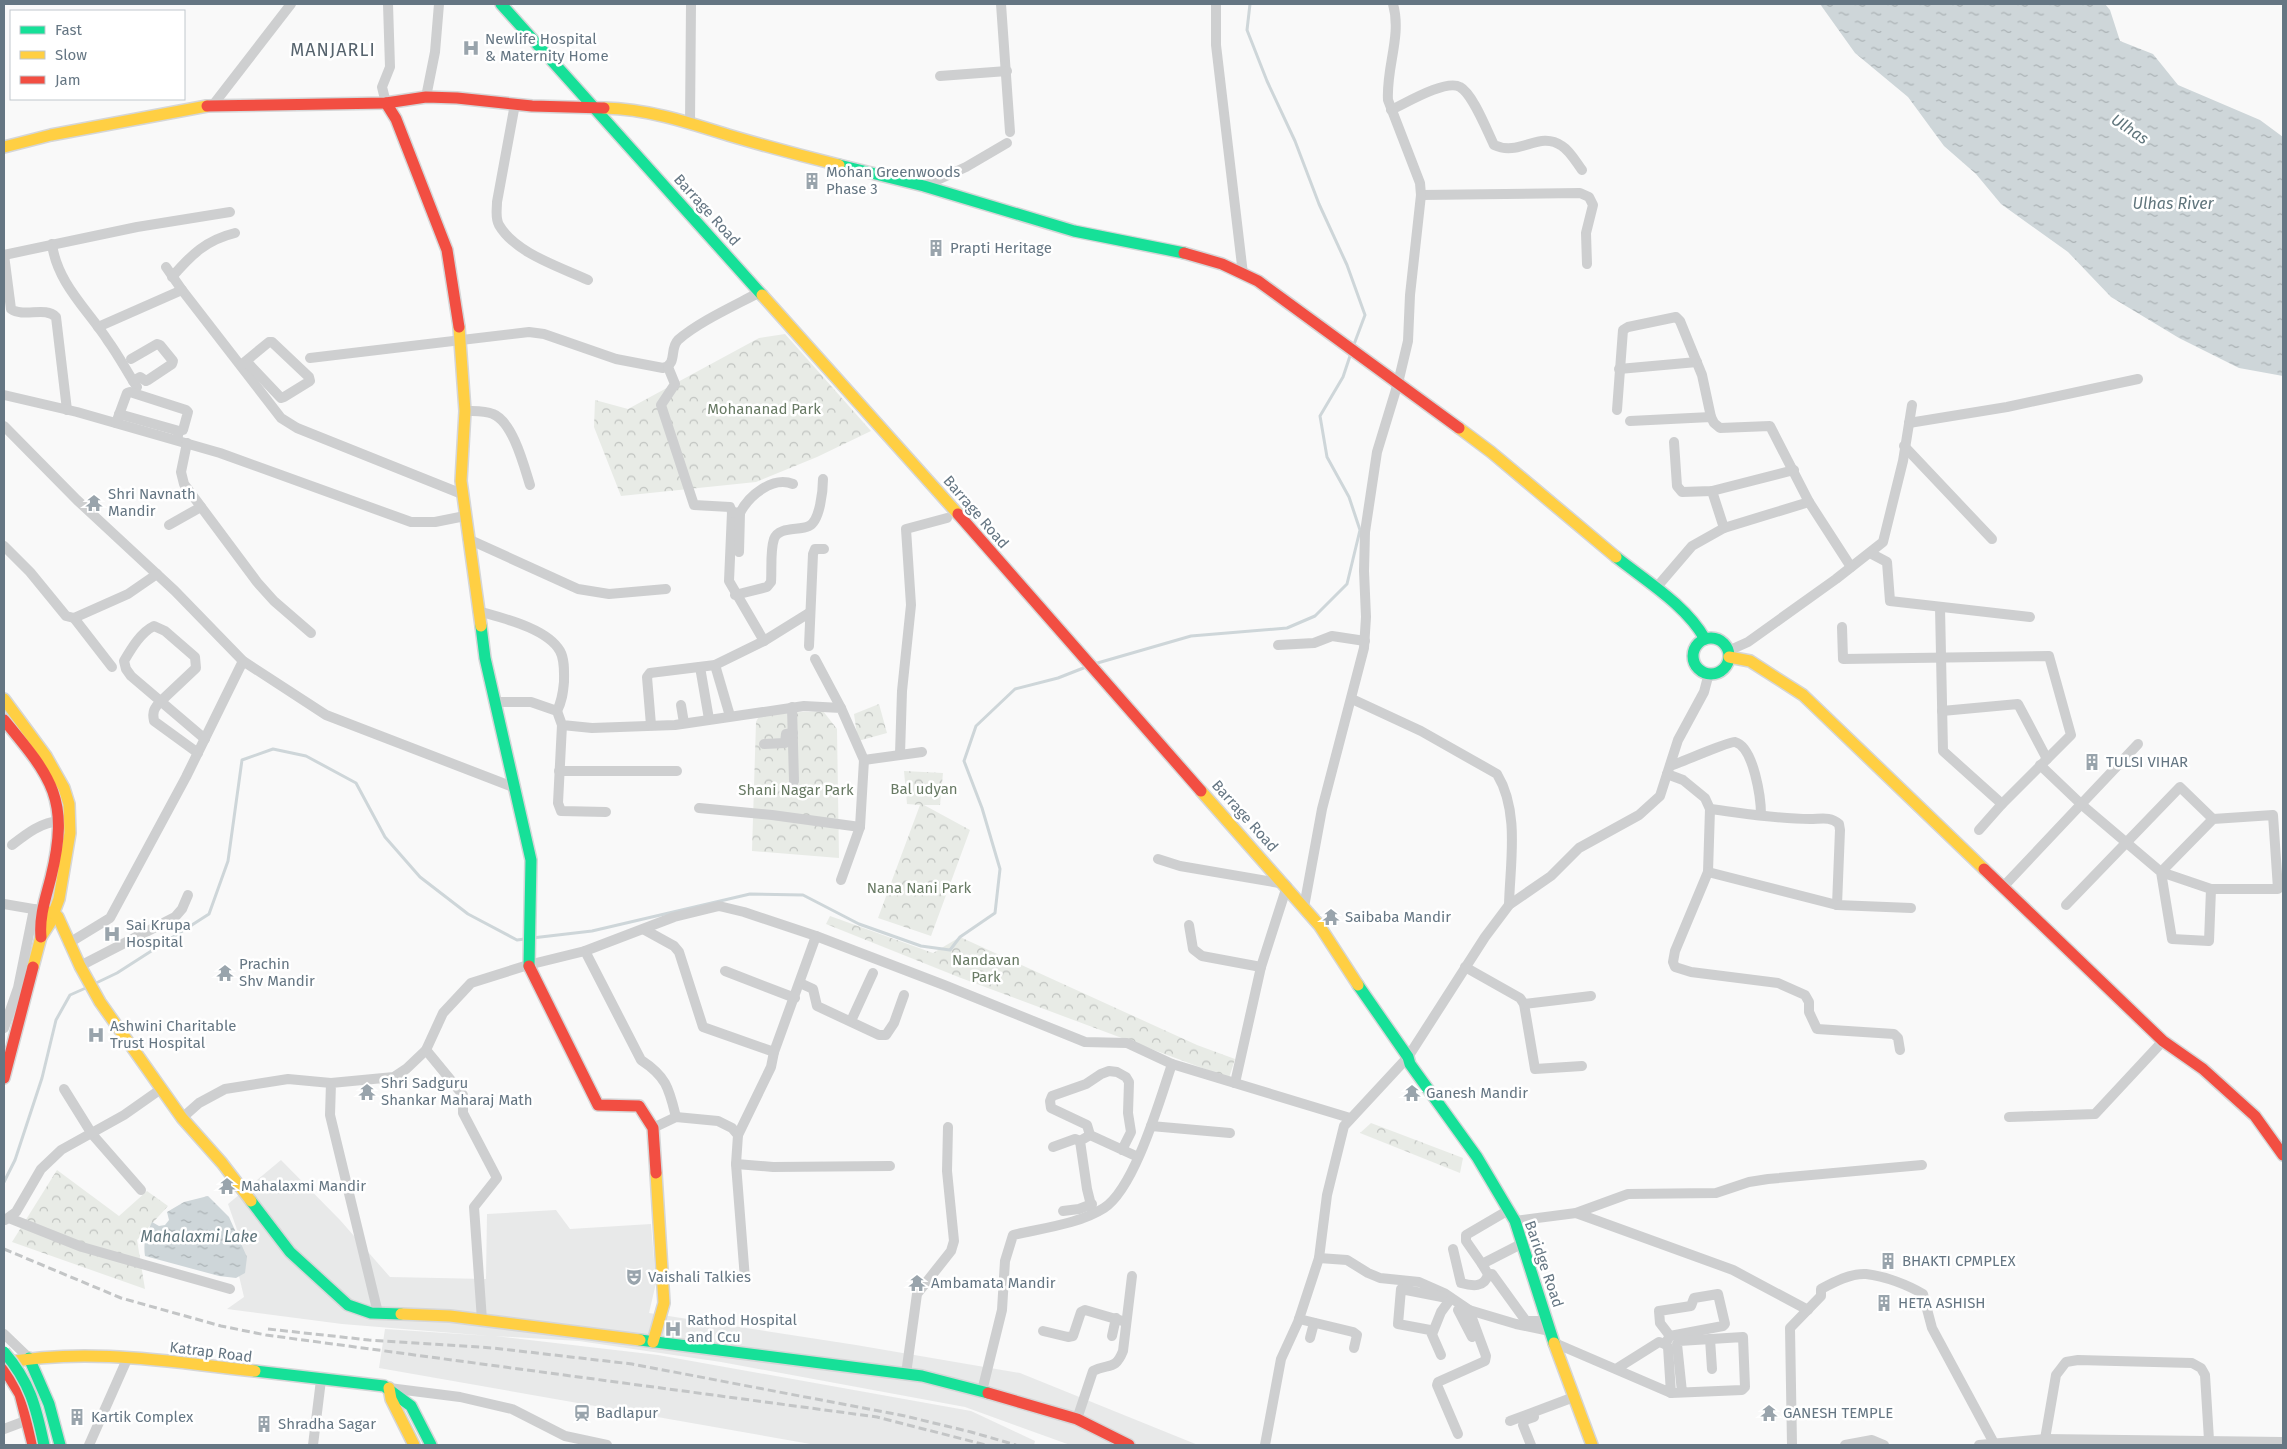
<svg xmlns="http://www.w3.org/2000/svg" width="2287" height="1449" font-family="'Fira Sans',sans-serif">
<defs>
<pattern id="park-crowns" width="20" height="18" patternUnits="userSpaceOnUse" patternTransform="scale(1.25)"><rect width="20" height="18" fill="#e8ebe6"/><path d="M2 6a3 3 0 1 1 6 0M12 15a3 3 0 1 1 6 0" fill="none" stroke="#c0c3c0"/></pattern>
<pattern id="water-ripples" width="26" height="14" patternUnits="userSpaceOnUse" patternTransform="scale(1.25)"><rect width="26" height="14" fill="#ced6d9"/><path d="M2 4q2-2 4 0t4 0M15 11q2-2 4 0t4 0" fill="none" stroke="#abb2b5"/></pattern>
</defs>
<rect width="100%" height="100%" fill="#f9f9f9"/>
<polygon fill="#e8e9e9" points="281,1160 340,1220 390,1277 486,1279 487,1214 556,1210 570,1229 651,1224 656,1283 649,1313 856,1345 1020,1373 1198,1445 1070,1445 965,1407 721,1362 579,1341 495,1336 658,1355 971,1411 1035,1441 1034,1445 816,1445 379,1368 385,1329 490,1336 342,1324 227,1309 244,1297 239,1276 242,1244 228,1204"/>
<g fill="url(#park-crowns)">
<polygon points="785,334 871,431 817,457 756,482 621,496 594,427 595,400 628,409 759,338"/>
<polygon points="879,704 887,733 858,741 854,714"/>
<polygon points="823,711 837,729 839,858 752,851 756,722 760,714"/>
<polygon points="904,771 943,773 940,805 924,805 970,830 931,936 878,918 920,805 907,804"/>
<polygon points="830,916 933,953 960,937 1197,1045 1235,1059 1229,1078 961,978 826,924"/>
<polygon points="1371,1123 1463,1158 1460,1173 1360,1133"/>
<polygon points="57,1170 119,1216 147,1191 168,1206 137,1240 145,1289 12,1242"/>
</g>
<g fill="url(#water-ripples)">
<polygon points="1820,4 2105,4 2110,10 2120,41 2153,54 2178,85 2260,120 2283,137 2283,376 2239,368 2179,338 2111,297 2068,252 2001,204 1976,174 1944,146 1908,97 1855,53"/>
<path d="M208,1196L229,1217L247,1257L245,1273L236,1278L219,1276L145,1256C143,1243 146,1234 152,1222L159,1226L165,1225L169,1220L167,1212L184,1202Z"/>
</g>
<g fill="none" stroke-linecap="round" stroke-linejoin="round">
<g stroke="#ced6d9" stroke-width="3">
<polyline points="1250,4 1247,30 1267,81 1295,141 1319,204 1347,265 1365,315 1353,347"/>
<polyline points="1094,664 1191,636 1287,628 1315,616 1347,584 1360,530 1349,497 1327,457 1320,416 1343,377 1351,353"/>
<polyline points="532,938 592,931 750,894 803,895 859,924 921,946 950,950 960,937 995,913 1000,869 982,808 964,761 976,726 1015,689 1058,678 1086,667"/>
<polyline points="94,984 117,973 209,914 228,861 242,760 273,749 306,756 356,783 385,837 420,877 468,914 517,940 525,939"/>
<polyline points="4,1182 15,1160 42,1078 56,1020 70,995 88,987"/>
</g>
<g stroke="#d5d6d7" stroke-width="14">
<g id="fast">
<polyline points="501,4 762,295"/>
<polyline points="839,165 924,186 1074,231 1184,253"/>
<path d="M1616,557C1646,581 1686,605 1705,639"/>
<polyline points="481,626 485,658 531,860 529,966"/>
<circle cx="1711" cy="656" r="18"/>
<polyline points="1358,985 1408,1057 1410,1064 1477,1157 1515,1221 1554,1343"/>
<polyline points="251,1201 290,1252 348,1305 371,1313 401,1314"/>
<polyline points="640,1340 922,1376 988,1393"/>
<polyline points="29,1358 49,1404 60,1445"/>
<polyline points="255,1371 384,1386 411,1406 431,1445"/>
</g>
</g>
<g stroke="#d5d6d7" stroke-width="14">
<g id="slow">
<path d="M604,108C648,109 687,122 728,135C765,146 802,156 839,165"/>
<polyline points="4,147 51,135 207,106"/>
<polyline points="762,295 958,514"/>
<polyline points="459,327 465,411 461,481 481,626"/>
<polyline points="1459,428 1491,452 1616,557"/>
<polyline points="1729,657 1750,661 1803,695 1984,869"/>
<polyline points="4,699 46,756 64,788 69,804 70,833 59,899 50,923 41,937 33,967"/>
<polyline points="1201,791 1319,925 1358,985"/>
<polyline points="43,911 54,913 58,917 80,966 100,1002 182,1118 222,1163 251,1201"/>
<polyline points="401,1314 450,1316 640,1340"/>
<polyline points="653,1342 664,1303 656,1173"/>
<polyline points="1554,1343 1592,1445"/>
<path d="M4,1363C87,1347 172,1362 255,1371"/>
<polyline points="389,1388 391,1399 414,1445"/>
</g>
</g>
<g stroke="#d5d6d7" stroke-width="14">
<g id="jam">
<polyline points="386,103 396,119 447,250 459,327"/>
<polyline points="207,106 386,103 426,97 457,98 532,106 604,108"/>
<polyline points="1184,253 1222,264 1258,281 1459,428"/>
<polyline points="958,514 1201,791"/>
<path d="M4,720C52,778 70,799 51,877C46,897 39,916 41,937"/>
<polyline points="1984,869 2163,1041 2203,1069 2255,1116 2283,1155"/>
<polyline points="529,966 598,1105 639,1106 653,1128 656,1173"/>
<polyline points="4,1078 33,967"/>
<polyline points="4,1368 20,1394 33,1445"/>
<polyline points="988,1393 1077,1419 1129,1445"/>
</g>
</g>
<g stroke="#cecfd0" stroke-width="10">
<polyline points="1001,4 1010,132"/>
<polyline points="1216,4 1216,45 1243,274"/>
<polyline points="940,76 1007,71"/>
<polyline points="426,97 435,52 439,4"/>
<polyline points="386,103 382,87 390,67 388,4"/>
<path d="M515,104L497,202C497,210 495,218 499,225C515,253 560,267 588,280"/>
<polyline points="213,105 291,4"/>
<path d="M1391,110C1406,103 1446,79 1460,87C1473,94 1487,131 1494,145C1520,157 1539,130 1562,146C1570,151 1576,162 1582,170"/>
<polyline points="690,123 691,4"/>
<polyline points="924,186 966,167 1007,143"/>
<polyline points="1421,195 1580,193 1589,197 1593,205 1586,233 1587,264"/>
<path d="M52,244C57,283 88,310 108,341C119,356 127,372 137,387"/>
<polyline points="4,255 137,227 230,212"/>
<path d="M4,255L11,309C24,318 45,306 56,317L67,410"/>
<polyline points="166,267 182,290 281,418 297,428 462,494"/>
<path d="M172,277C191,255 206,240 235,233"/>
<polyline points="98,327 182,290"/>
<path d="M310,358L529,332L544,334L616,359L663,368C678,364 669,349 678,340C698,322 736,305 760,292"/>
<polyline points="131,359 157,344 160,345 173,361 172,364 148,380 146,381 140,377 133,381"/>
<polyline points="241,365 269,342 272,342 309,377 310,381 284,397 281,398 246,361"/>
<polyline points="668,367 675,384 661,405 694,505 730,507 732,512 729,581 764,641"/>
<polyline points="1619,369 1697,362"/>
<polyline points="4,395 77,412 220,453 411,522 435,522 465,516"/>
<polyline points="1617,410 1623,330 1628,327 1676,317 1680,321 1702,375 1711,417"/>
<path d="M465,411C474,411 484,410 493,414C513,422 524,466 530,485"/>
<polyline points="119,414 179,431"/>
<polyline points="1630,421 1711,417 1714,423 1720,428 1770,426 1809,502 1851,567"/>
<polyline points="116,423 127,393 130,392 186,410 188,412 183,430 179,431 177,440"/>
<polyline points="1909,423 2007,407 2138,379"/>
<polyline points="4,426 77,500 175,591 243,661 326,715 513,787"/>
<polyline points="1674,442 1677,486 1682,492 1712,491 1794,470"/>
<polyline points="187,443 181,472 184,484 257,582 274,601 311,633"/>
<polyline points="1904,446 1992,539"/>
<polyline points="1712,491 1724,528"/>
<path d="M732,512L740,513C749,495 773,476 793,484"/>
<polyline points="169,525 201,507"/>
<polyline points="468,539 578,589 609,594 666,589"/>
<polyline points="4,546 30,572 66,616 74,618 128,594 157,574"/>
<polyline points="739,552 740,513"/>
<polyline points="1870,553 1887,562 1890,601 2030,617"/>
<polyline points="1656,588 1692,546 1724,528 1809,502"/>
<path d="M735,595L767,587L771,582C772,569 770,551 774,539C779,526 799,531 809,526C820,521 823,490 823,479"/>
<polyline points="1940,607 1943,751 2002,804"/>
<path d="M478,611C502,618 547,628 560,651C565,660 564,673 564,682C563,693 562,701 557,711"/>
<polyline points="74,618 112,667"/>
<polyline points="1842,627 1843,659 2049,656 2071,735 2002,804 1979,830"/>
<polyline points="1278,645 1314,643 1332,636 1365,641"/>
<polyline points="809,646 813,554 815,549 824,549"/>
<polyline points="1728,651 1748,642 1836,579 1883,542 1903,461 1912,405"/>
<polyline points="815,659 841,708"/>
<polyline points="715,665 730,716"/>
<polyline points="700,667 709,719"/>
<path d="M1352,699L1421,731L1497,774C1520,812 1510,863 1509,905"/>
<polyline points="496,702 531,702 557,711 562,725 592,728 675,725 804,706 841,708 864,760 860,827 841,880"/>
<polyline points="681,705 684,723"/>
<polyline points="792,707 794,781"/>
<polyline points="1942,711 2018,704 2047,759"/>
<polyline points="562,725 558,803 561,811 606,812"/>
<polyline points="651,725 647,677 650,673 715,665 764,641 809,613"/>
<polyline points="764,744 785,743 786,734 793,733"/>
<path d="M198,753L154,721C152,712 154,708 161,701L196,668L195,657L165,631L154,626C141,632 131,649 124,661L126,669L131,676L205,739"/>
<polyline points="900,754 902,691 911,605 906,529 947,518"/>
<polyline points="864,760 922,752"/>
<polyline points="2040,765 2082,805 2161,872 2172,939 2209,941 2211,889 2278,889 2273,815 2213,819 2161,872 2211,889"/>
<path d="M1670,766C1680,763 1729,741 1735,742C1754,747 1761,799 1761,815"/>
<polyline points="559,771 677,771"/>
<polyline points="1667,774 1683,780 1705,798 1710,809 1708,872 1675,951 1673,962 1675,967 1691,972 1778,983 1805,995 1809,1002 1809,1012 1817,1029 1894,1034 1898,1038 1900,1050"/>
<polyline points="699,808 772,815 860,827"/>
<path d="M1710,809C1743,813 1776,819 1810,819C1821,819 1830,816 1839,824L1840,830L1837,905"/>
<path d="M12,845C26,834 41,822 60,821"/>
<polyline points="1158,859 1180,866 1285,884"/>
<polyline points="1708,872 1837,905 1911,908"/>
<polyline points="2003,887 2138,744"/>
<polyline points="4,904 39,910"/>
<polyline points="2066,905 2180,787 2213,819"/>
<path d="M1304,907L1322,809L1364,648L1366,617L1364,571L1365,532L1377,452L1398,383L1408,341L1410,295L1421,195L1420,183L1388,100C1386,67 1402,36 1393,4"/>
<polyline points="1189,925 1193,949 1202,956 1261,967"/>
<polyline points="645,930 674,946 679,952 703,1027 774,1052"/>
<polyline points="69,943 110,918 186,777 243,661"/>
<polyline points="585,951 674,917 719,906 744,912 816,936"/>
<polyline points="80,966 175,917 182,909 188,895"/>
<polyline points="1465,967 1520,998 1524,1004 1535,1069 1582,1066"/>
<polyline points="725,971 795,998"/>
<polyline points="800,983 813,989 817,1006 879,1035 886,1035 894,1023 904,995"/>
<polyline points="1524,1004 1591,996"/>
<polyline points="851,1021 873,973"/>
<polyline points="4,1028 18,988 34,909"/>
<polyline points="426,1050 463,1095 463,1113 497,1178 474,1207 482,1320"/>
<polyline points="1235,1083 1261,967 1287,886"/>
<polyline points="64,1089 92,1134 141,1190"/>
<polyline points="2009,1117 2095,1114 2163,1041"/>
<polyline points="182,1118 199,1103 225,1089 288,1079 331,1083"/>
<polyline points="1151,1126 1230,1133"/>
<polyline points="653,1128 676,1117 718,1121 732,1128 738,1135 736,1164 745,1279"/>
<polyline points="738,1135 771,1067 774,1052 816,936 944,985 1085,1042 1127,1043 1172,1064"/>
<polyline points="1090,1135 1080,1141 1087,1189 1093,1213"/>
<polyline points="1053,1147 1075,1139 1080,1141"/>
<polyline points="1122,1150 1131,1132 1128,1113 1129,1082 1126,1077 1117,1072 1109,1071 1101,1074 1086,1084 1052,1096 1050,1101 1051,1108 1087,1125 1090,1135 1138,1157"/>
<polyline points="736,1164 773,1167 890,1166"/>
<polyline points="1063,1211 1079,1209 1092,1204"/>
<polyline points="1576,1213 1733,1270 1808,1310"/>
<polyline points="9,1218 82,1247 230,1289"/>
<polyline points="5,1220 16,1212 41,1169 61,1150 124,1115 161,1089"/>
<polyline points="1515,1221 1576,1213 1628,1194 1716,1193 1749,1182 1768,1179 1922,1165"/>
<path d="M1453,1249L1461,1283C1472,1286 1485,1288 1488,1274L1482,1264L1523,1243"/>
<polyline points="1319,1258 1347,1260 1368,1273 1380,1278 1419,1282 1444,1293 1469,1310 1516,1324 1550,1331"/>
<polyline points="1482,1264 1466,1241 1466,1235 1507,1211"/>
<polyline points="1488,1274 1492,1274 1526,1321 1547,1321"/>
<path d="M378,1313L330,1115L331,1083L394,1077L406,1069L426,1050L443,1013L471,983L528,965L585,951L641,1060C667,1077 669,1089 676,1117"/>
<polyline points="1299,1319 1353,1332 1357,1335 1354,1348"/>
<polyline points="1043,1331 1068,1337 1073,1336 1081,1312 1085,1310 1126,1322"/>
<polyline points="1433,1332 1441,1312 1449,1301"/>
<polyline points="4,1334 29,1358"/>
<polyline points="1112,1336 1116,1318"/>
<polyline points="1310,1338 1314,1323"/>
<polyline points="1710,1339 1712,1369"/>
<polyline points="1557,1344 1671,1393 1668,1347 1665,1344 1659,1342 1616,1369"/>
<polyline points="1665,1344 1670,1336 1723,1326 1725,1324 1718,1294 1694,1298 1691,1306 1659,1311 1660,1323 1670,1336"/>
<polyline points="1441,1355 1430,1330 1398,1324 1401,1289 1442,1297"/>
<polyline points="906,1374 917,1294 951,1251 954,1241 947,1171 948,1127"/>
<polyline points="389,1388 460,1397 512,1409 565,1436 607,1445"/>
<path d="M982,1391L1002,1310L1005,1261L1013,1235C1043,1228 1079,1224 1104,1208C1135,1188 1160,1099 1172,1064L1350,1118"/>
<polyline points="1671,1393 1742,1390 1745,1387 1743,1337 1679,1341 1677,1344 1682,1392"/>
<path d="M1077,1419L1093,1371C1109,1363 1115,1371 1123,1351L1132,1276"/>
<polyline points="1510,1421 1574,1397"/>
<polyline points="4,1429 28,1420"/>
<polyline points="1458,1434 1437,1385 1438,1382 1485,1361 1486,1356 1469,1310 1458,1310 1472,1337"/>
<polyline points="2045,1439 2056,1375 2066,1362 2078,1360 2192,1363 2201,1368 2205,1375 2209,1440"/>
<polyline points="89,1445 128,1357"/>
<polyline points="313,1445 321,1380"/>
<polyline points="1265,1445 1281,1359 1298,1322 1319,1258 1327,1195 1344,1126 1408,1057 1485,937 1509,905 1551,876 1579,848 1639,815 1660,796 1678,740 1704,692 1709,673"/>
<polyline points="1531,1445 1523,1425 1525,1420 1534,1417"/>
<path d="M1792,1445L1790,1328L1821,1296V1289C1834,1282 1851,1273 1866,1274C1885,1276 1908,1285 1923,1294L1932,1328L1995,1445"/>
<polyline points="1845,1445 1872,1440 1884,1445"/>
<polyline points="1979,1445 2045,1439 2283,1442"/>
</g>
<use href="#fast" stroke="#16e098" stroke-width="11"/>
<use href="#slow" stroke="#ffcf43" stroke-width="11"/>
<use href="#jam" stroke="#f24e42" stroke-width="11"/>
<g stroke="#c3c5c6" stroke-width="3" stroke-dasharray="8 4" stroke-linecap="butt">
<polyline points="4,1249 121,1298 221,1326 266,1335 877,1417 986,1445"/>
<polyline points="268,1329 369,1340 493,1348 632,1364 905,1416 971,1432 1016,1445"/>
</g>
<g stroke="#d5d6d7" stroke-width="14" stroke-linecap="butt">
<path id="fast-bridge" d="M4,1352C30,1382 36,1407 44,1445"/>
</g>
<use href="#fast-bridge" stroke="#16e098" stroke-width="11"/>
</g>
<defs>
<g id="hospital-bare" transform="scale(1.35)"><path d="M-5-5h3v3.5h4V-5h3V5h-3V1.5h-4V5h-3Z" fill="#99a4ac" stroke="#fff" stroke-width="2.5" paint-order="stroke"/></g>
<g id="building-bare" transform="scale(1.35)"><path d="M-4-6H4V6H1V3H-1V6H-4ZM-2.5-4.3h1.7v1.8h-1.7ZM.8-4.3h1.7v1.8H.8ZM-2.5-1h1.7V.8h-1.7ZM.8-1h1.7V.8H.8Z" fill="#99a4ac" stroke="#fff" stroke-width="2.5" paint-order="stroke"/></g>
<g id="temple-bare" transform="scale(1.35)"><path d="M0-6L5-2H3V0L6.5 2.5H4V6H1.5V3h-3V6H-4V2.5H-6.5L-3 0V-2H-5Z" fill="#99a4ac" stroke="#fff" stroke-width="2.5" paint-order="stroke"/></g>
<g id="theatre-bare" transform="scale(1.35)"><path d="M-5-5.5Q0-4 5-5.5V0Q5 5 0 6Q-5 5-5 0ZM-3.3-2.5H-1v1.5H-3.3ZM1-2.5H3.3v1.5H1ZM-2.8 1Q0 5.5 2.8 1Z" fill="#99a4ac" stroke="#fff" stroke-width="2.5" paint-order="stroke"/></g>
<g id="station-bare" transform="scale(1.35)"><path d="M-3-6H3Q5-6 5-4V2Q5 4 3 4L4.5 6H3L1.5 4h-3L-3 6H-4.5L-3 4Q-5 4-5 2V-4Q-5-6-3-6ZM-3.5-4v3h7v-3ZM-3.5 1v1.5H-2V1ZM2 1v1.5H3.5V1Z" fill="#99a4ac" stroke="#fff" stroke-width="2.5" paint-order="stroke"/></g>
</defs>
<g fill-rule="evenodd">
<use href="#hospital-bare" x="471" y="48"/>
<use href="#building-bare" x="812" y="181"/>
<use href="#building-bare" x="936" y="248"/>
<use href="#temple-bare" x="94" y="503"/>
<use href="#building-bare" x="2092" y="762"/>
<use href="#temple-bare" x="1331" y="917"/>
<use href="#hospital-bare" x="112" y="934"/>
<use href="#temple-bare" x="225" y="973"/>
<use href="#hospital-bare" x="96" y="1035"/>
<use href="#temple-bare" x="367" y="1092"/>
<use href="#temple-bare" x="1412" y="1093"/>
<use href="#temple-bare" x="227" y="1186"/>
<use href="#building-bare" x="1888" y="1261"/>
<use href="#theatre-bare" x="634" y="1277"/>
<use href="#temple-bare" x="917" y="1283"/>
<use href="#building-bare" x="1884" y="1303"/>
<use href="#hospital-bare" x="673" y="1329"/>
<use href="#station-bare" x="582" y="1413"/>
<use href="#temple-bare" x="1769" y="1413"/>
<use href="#building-bare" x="77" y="1417"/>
<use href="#building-bare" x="264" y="1424"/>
</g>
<g text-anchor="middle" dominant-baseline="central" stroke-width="5" stroke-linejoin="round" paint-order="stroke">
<g font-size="15" fill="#657683" stroke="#fff" text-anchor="start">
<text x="485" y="39">Newlife Hospital<tspan x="485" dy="17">&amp; Maternity Home</tspan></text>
<text x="826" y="172">Mohan Greenwoods<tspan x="826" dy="17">Phase 3</tspan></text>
<text x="950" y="248">Prapti Heritage</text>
<text x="108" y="494">Shri Navnath<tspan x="108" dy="17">Mandir</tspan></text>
<text x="2106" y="762">TULSI VIHAR</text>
<text x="1345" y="917">Saibaba Mandir</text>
<text x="126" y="925">Sai Krupa<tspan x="126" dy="17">Hospital</tspan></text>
<text x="239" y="964">Prachin<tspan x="239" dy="17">Shv Mandir</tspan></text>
<text x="110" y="1026">Ashwini Charitable<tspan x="110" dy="17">Trust Hospital</tspan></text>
<text x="381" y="1083">Shri Sadguru<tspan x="381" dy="17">Shankar Maharaj Math</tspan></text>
<text x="1426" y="1093">Ganesh Mandir</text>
<text x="241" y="1186">Mahalaxmi Mandir</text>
<text x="1902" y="1261">BHAKTI CPMPLEX</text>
<text x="648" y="1277">Vaishali Talkies</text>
<text x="931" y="1283">Ambamata Mandir</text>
<text x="1898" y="1303">HETA ASHISH</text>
<text x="687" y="1320">Rathod Hospital<tspan x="687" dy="17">and Ccu</tspan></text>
<text x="596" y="1413">Badlapur</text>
<text x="1783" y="1413">GANESH TEMPLE</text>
<text x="91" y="1417">Kartik Complex</text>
<text x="278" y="1424">Shradha Sagar</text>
</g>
<g font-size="15" fill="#657683" stroke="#fff">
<text transform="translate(707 210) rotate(48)">Barrage Road</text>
<text transform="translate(976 512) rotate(49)">Barrage Road</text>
<text transform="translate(1245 816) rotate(48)">Barrage Road</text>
<text transform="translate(1544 1264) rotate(71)">Baridge Road</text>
<text transform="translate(211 1352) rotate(7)">Katrap Road</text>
</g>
<g font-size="15" fill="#687a64" stroke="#fff">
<text x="764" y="409">Mohananad Park</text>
<text x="924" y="789">Bal udyan</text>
<text x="796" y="790">Shani Nagar Park</text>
<text x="919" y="888">Nana Nani Park</text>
<text x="986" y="960">Nandavan<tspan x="986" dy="17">Park</tspan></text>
</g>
<g font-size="16" font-style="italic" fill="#60757c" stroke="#fff">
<text transform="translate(2130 129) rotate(34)">Ulhas</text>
<text x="2173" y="203">Ulhas River</text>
<text x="199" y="1236">Mahalaxmi Lake</text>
</g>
<g font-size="18" letter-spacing="1" fill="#57646e" stroke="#fff">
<text x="333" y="50">MANJARLI</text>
</g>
</g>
<rect width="2287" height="1449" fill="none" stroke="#657683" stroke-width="10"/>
<rect x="10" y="10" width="175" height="90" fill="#ffffff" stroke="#c1c8cd"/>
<rect x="20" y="26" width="25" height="8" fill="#16e098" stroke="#c1c8cd"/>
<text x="55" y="35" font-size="15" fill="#657683">Fast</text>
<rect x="20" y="51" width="25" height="8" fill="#ffcf43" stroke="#c1c8cd"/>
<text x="55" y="60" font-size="15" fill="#657683">Slow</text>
<rect x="20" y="76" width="25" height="8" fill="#f24e42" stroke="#c1c8cd"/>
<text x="55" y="85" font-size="15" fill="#657683">Jam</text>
</svg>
